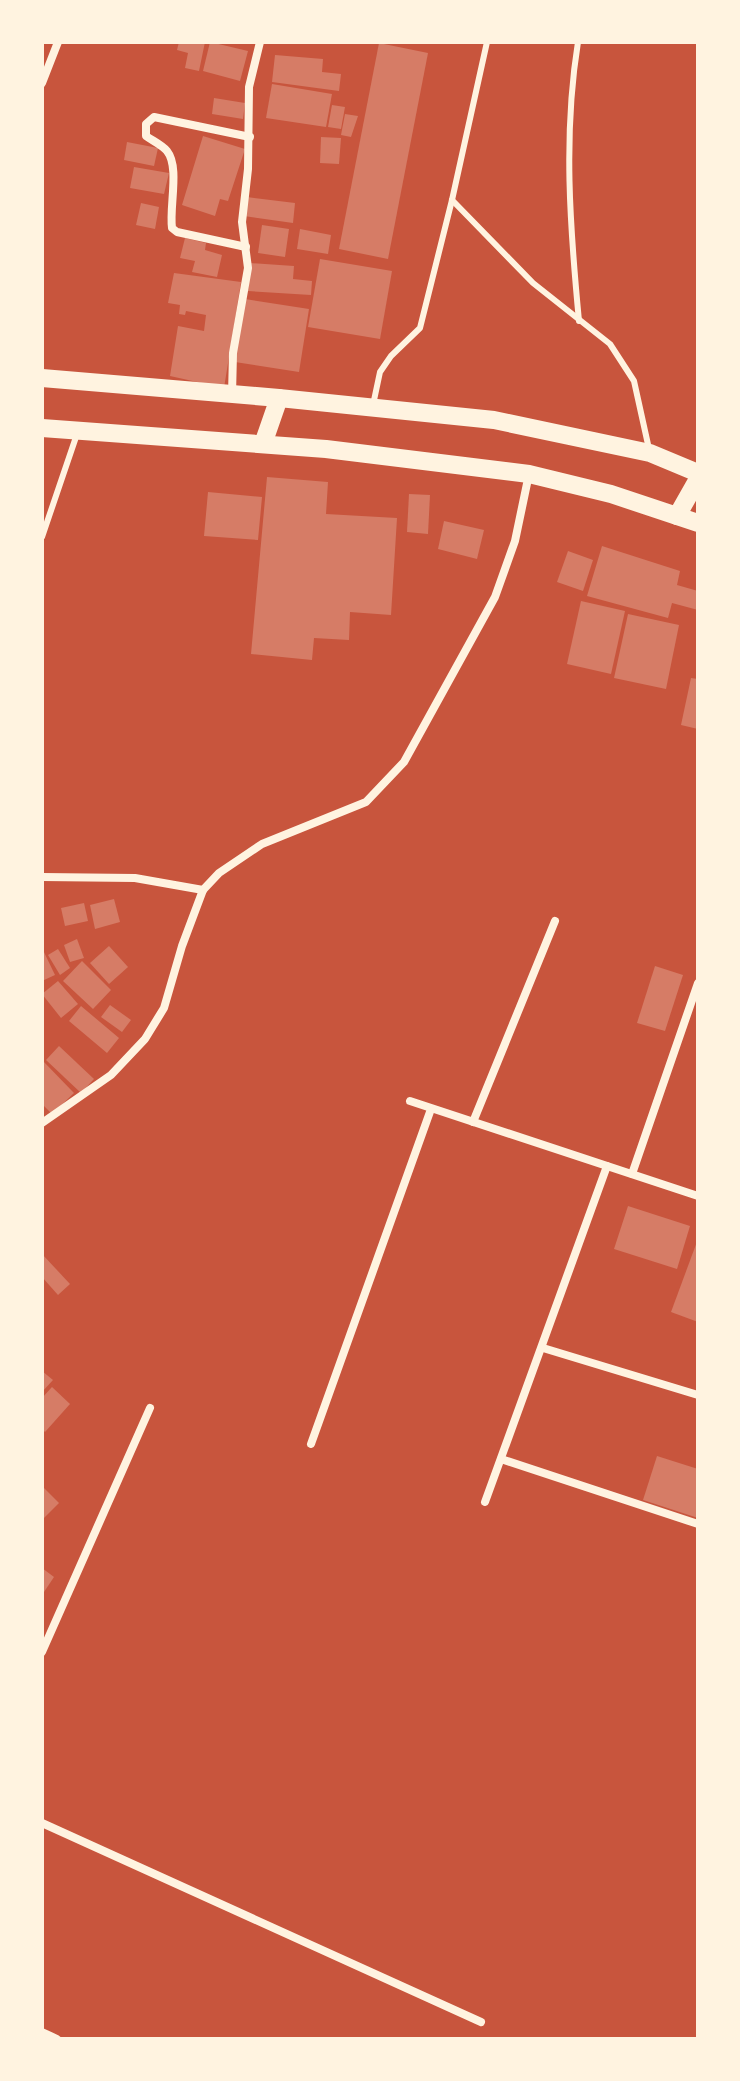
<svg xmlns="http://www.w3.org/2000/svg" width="740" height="2081" font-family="Merriweather,serif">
<rect width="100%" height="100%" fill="#c8553d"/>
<g fill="#d67c66">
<polygon points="179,42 205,42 199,71 185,68 188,53 177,50"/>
<polygon points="210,42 248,51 240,81 203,71"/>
<polygon points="379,43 428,53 388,259 339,249"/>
<polygon points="275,55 323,59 322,72 341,74 339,91 272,82"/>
<polygon points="272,84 332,94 326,127 266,118"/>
<polygon points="214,98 245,103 243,119 212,114"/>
<polygon points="332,105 345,107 341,129 328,127"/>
<polygon points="345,114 358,116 351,137 341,135"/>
<polygon points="203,136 245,149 228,201 220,199 215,216 182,205"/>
<polygon points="321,137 341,138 339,164 320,163"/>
<polygon points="127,142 158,148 154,166 124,160"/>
<polygon points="134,167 169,173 164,194 130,188"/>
<polygon points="247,197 295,203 293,223 244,216"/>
<polygon points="141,203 159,207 155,229 136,225"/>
<polygon points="262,225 289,229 285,257 258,253"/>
<polygon points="300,229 331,235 328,254 297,249"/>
<polygon points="185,238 206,243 205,250 222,255 217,277 192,272 195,261 180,258"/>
<polygon points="320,259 392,271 380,339 308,327"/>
<polygon points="250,263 294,266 293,279 312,281 311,295 248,291"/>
<polygon points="174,273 241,282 224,388 170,376 178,326 204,331 206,315 186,311 185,315 179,314 180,305 168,303"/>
<polygon points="245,299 309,309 299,372 235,362"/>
<polygon points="267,477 328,482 326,514 397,518 391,615 350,612 349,640 314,638 312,660 251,654"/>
<polygon points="208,492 262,497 258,540 204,536"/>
<polygon points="409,494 430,495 428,534 407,532"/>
<polygon points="444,521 484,530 477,559 438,549"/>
<polygon points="602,546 680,571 677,585 698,591 698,610 672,603 668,618 587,596"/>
<polygon points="568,551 593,560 583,591 557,582"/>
<polygon points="581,601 625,611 611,674 567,664"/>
<polygon points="628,614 679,625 666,689 614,678"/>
<polygon points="691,678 698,679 698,729 681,725"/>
<polygon points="114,899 120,922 95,929 90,905"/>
<polygon points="84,903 88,921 65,926 61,908"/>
<polygon points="77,939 84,958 70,962 64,945"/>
<polygon points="109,946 128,967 109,984 90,963"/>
<polygon points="42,948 55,975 42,981"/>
<polygon points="58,949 70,968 60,975 48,955"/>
<polygon points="82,961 111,990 93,1009 63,981"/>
<polygon points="655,966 683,975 665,1031 637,1023"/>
<polygon points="58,981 78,1004 61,1018 42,994"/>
<polygon points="110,1005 131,1020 122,1032 101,1017"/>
<polygon points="81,1006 119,1038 107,1053 69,1021"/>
<polygon points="59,1046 94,1079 81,1093 46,1060"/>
<polygon points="42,1060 74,1093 52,1114 42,1104"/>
<polygon points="628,1206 690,1226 677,1269 614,1249"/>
<polygon points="698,1239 698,1322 671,1312"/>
<polygon points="42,1254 70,1284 58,1295 42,1277"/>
<polygon points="42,1371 53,1380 42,1392"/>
<polygon points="52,1387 70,1404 45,1432 42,1429 42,1398"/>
<polygon points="657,1456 698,1469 698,1518 643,1500"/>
<polygon points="42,1486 59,1503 42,1520"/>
<polygon points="42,1568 54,1577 42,1595"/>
</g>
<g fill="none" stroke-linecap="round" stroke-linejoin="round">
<g stroke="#fff3e0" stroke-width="6">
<path d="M578,42C563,135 570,227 579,321"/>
<polyline points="452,200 533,283 610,344 634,381 649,449"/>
<polyline points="373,405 380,372 391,356 420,328 452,200 487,42"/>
<polyline points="42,537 77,434"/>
</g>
<g stroke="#fff3e0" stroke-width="8">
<polyline points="42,83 58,42"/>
<path d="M246,247L177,232L172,228C169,207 180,167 167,151C162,145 153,141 146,136V124L154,117L250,137"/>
<polyline points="232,395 233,353 248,268 242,222 248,169 249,87 260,42"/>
<polyline points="42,877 135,878 203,890"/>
<polyline points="410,1101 698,1196"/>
<polyline points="473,1122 555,921"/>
<polyline points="42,1123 111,1075 145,1039 164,1008 182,946 203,890 219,873 262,844 366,802 404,762 495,597 515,541 529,474"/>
<polyline points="632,1174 698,983"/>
<polyline points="543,1348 698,1395"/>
<polyline points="311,1444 431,1109"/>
<polyline points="501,1459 698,1524"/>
<polyline points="485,1502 607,1166"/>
<polyline points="42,1652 150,1408"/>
<polyline points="42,1823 481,2022"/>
<polyline points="42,2032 57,2039"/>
</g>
<g stroke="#fff3e0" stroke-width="18">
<polyline points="42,378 279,398 494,420 650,453 698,473"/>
<polyline points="42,428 326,449 529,474 611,494 698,523"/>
<polyline points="263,444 279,398"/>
<polyline points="677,516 698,479"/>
</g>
</g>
<rect width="740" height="2081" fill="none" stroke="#fff3e0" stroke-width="88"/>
</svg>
